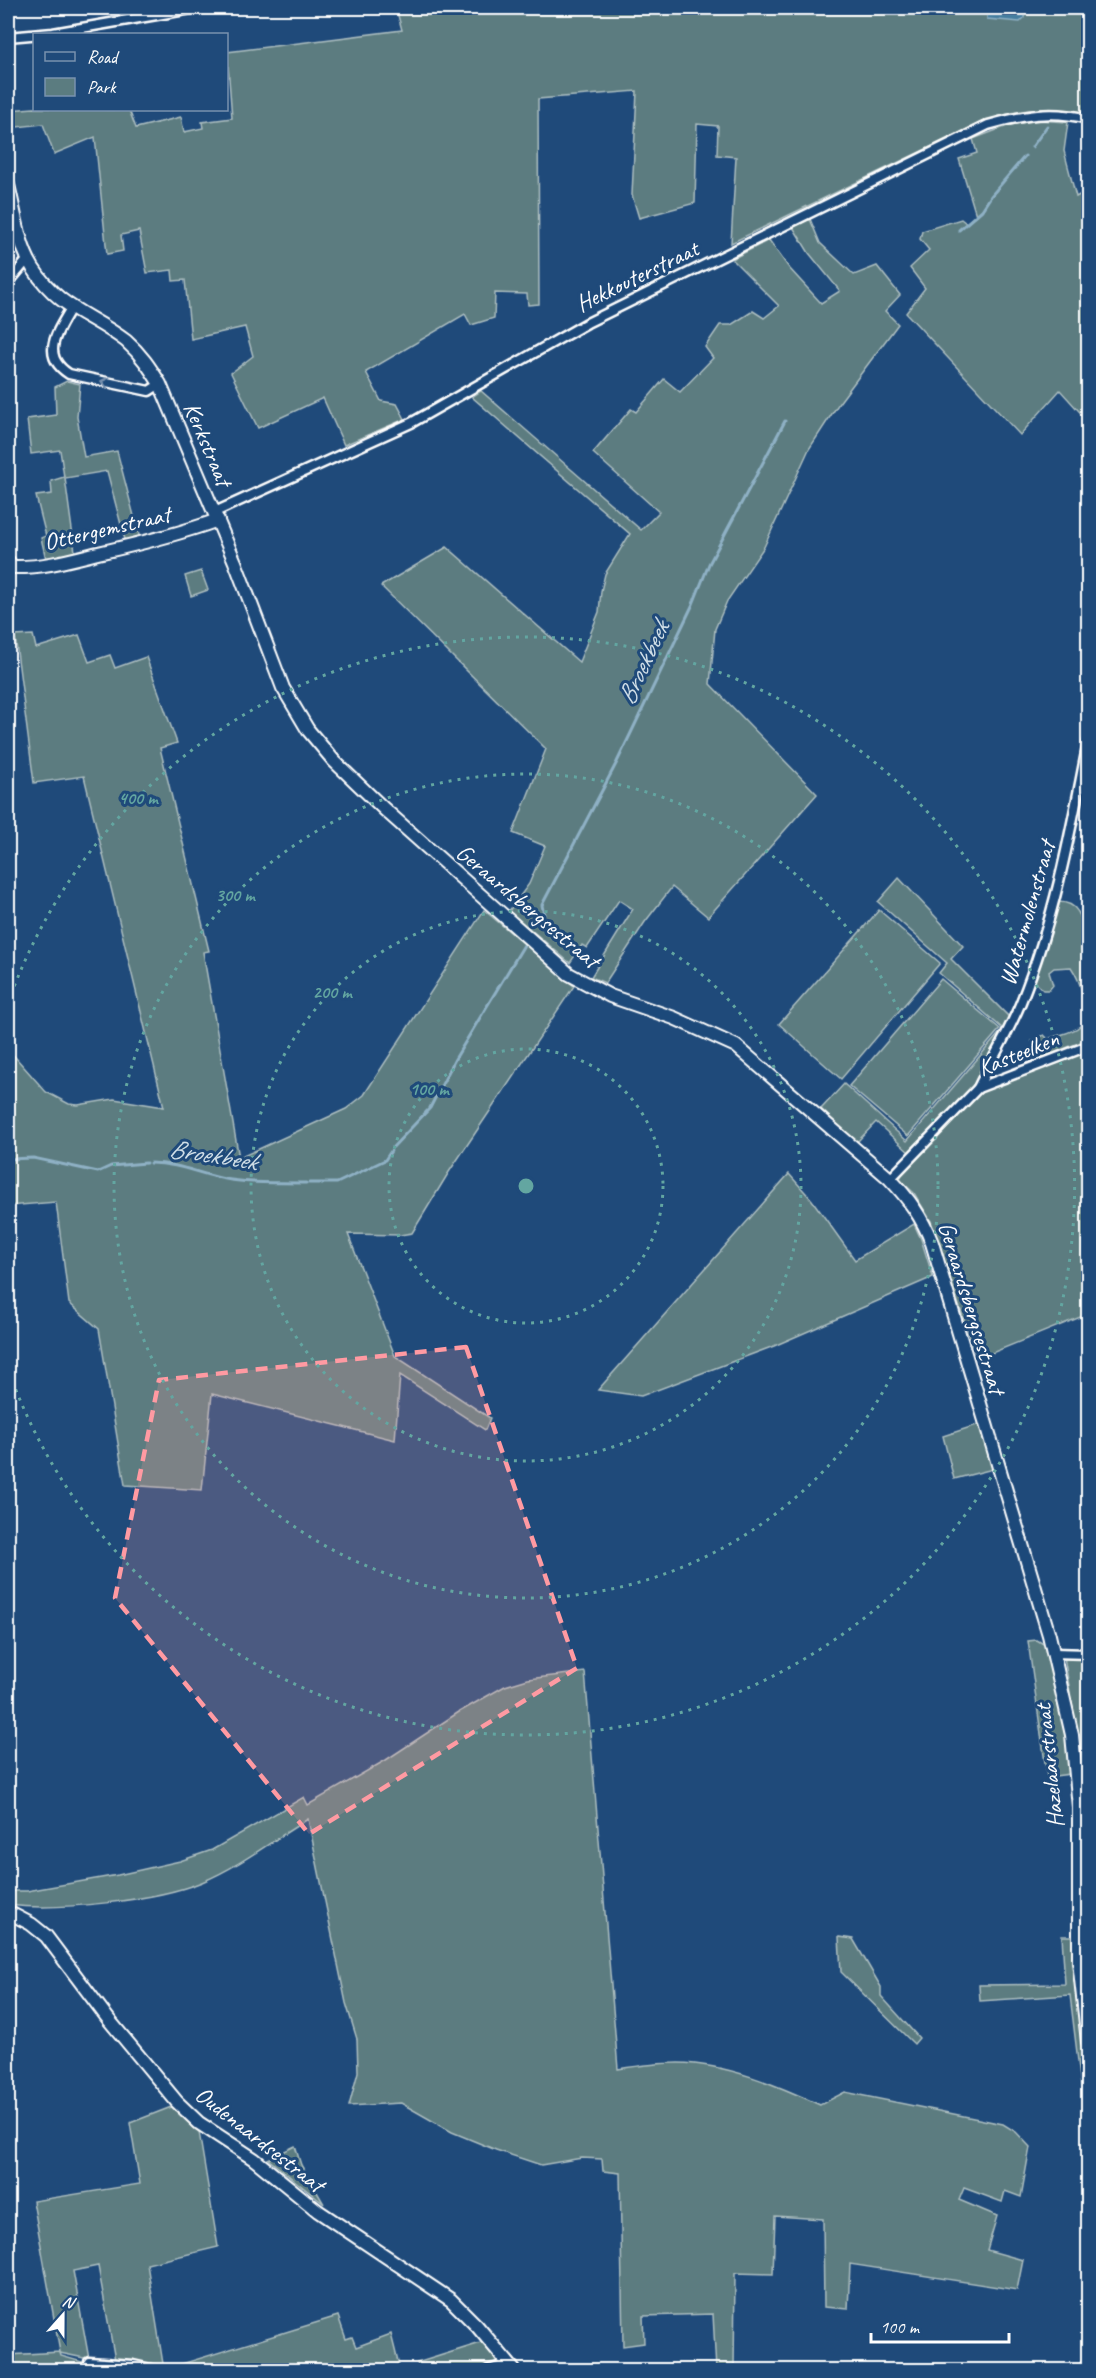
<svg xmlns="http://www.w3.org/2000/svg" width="1096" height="2378" font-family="Caveat,sans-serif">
<rect width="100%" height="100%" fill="#1f4a7a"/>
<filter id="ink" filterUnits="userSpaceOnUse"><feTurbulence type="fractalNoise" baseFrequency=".0167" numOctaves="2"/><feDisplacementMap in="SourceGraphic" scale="12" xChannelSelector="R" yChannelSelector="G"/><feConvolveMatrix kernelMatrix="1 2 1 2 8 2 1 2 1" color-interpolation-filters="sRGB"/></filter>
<g filter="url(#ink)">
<g fill="#5b7c80" stroke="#adbec0" stroke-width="1.5">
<path d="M396,8H1088V113C1050,105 1017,108 980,123L731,243L736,157L717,155L718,126L697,124L695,203L639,218L632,195L637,91L538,99L539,304L528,305L527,294L495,293L494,318L471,325L465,314L366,372L381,401L397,404L405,419L344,445L323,398L258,428L231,373L253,356L245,327L191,339L185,280L173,281L172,270L147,273L139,231L121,235L123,251L107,254L95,137L54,154L43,124L8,128V110L34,108L129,110L136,128L181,117L184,132L203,128L202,122L232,118L227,52L402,30Z"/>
<polygon points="1037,120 1068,122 1064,151 1076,197 1088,190 1088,421 1060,390 1020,435 906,313 925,288 910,268 929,250 920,239 922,231 961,219 966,223 976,215 959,159 977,153 973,139 1010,125"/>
<polygon points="810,219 820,243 854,275 877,266 900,295 885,311 898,324 839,403 809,449 764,547 727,601 715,629 710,684 817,794 708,917 672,887 645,922 605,983 591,977 633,909 619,900 587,948 582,945 570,963 509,911 529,884 545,846 513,833 546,749 381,586 447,547 579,662 599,612 601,591 605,574 630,534 472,397 481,391 641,530 659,512 593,453 631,409 636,412 664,379 680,392 713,358 705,347 720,325 731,325 753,311 764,318 779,306 732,259 769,240 789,268 821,303 840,291 809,253 793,227"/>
<polygon points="67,381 80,384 77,417 84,457 117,451 140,539 125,540 107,471 65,478 75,552 46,559 41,538 46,536 36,496 52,494 51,481 64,477 60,450 31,454 27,419 56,415 55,387"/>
<polygon points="201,571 208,590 191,596 185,576"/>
<polygon points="33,635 36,648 79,635 89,662 110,655 115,668 146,657 177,743 160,748 209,951 203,952 239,1158 346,1109 364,1095 484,910 574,986 449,1172 412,1233 400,1235 348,1234 395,1356 490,1418 485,1430 400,1375 395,1440 212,1394 202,1490 125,1485 99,1329 69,1303 56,1202 8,1206 8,1049 46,1092 69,1104 78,1105 114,1099 164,1107 84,776 34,783 15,636"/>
<polygon points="899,878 963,946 951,959 1009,1017 973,1086 910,1153 876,1122 857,1142 821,1109 844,1084 907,1141 1003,1029 939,973 947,963 878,902"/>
<path d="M1058,902C1066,902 1074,905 1078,912C1095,940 1088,1007 1088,1039L1041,1058L1032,1041L1044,1035L1048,1039C1057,1035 1073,1033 1080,1026C1092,1013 1080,980 1071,967L1054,968L1049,972L1053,985L1049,990H1043L1033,980Z"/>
<polygon points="879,910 940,963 841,1079 779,1024"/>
<polygon points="941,979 1000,1029 908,1136 849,1086"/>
<polygon points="1088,1048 1088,1314 977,1359 931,1221 914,1193 900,1180 902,1173 981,1091"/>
<polygon points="789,1174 812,1200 855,1260 914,1224 921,1239 933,1277 774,1346 641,1396 598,1390"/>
<polygon points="980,1424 993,1469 954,1479 943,1436"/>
<polygon points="1037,1640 1048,1647 1063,1714 1070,1774 1047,1777 1028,1641"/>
<polygon points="1064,1657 1088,1658 1088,1979 1085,1837 1080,1750"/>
<path d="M585,1672L618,2069C637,2066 659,2063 678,2063C727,2064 777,2085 820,2105L845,2092L1003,2124L1016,2132L1030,2147L1021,2197L1005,2191L1002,2202L964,2188L959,2200L997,2216L987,2250L1023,2260L1017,2290L850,2264L848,2309L824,2307L823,2219L775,2216L773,2274L735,2273L734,2370H716L713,2314L643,2316L644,2343L623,2346L620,2173L603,2171L602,2159L582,2158L541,2165L496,2150L452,2132L401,2103L349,2106L358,2072L357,2039L346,2003L308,1819C273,1840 240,1866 202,1882C155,1901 58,1911 8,1905V1891H27L118,1875L180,1861L212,1850L304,1797L308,1805L386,1760L459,1712L505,1686L528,1679Z"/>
<polygon points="1062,1936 1073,1936 1088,2086 1081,2086 1070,1995 980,2001 979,1985 1065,1984"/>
<polygon points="839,1937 853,1939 881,1987 881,1996 919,2038 914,2044 841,1972"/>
<polygon points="174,2106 199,2132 218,2247 147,2264 164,2370 115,2360 98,2266 73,2271 89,2359 60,2353 61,2356 89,2364 90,2370 8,2370 8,2355 60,2352 33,2201 140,2184 130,2123"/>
<polygon points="295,2146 301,2165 324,2204 268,2159"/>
<polygon points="338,2316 346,2339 352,2337 356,2347 391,2334 399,2366 384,2370 173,2370 175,2366"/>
<polygon points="484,2342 499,2364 478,2370 420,2370 417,2363"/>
</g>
<polygon fill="#457d9f" stroke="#8fb1c5" stroke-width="1.5" points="988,8 1025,8 1024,18 1020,22 987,19"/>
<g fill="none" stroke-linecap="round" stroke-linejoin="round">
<g stroke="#8fb1c5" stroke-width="3">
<polyline points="1032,147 1047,126"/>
<polyline points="959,230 982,210 991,196 1025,156"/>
<polyline points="541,922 544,915 542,905 617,762 693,604 709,564 785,421"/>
<polyline points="393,1147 430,1108 455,1059 524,945"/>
<polyline points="8,1159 33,1158 98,1172 111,1166 146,1163"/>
<path d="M150,1163C181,1163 202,1176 231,1180C255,1184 282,1182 306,1183"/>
<polyline points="309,1183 337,1183 385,1160 391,1151"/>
</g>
<g stroke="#fff" stroke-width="13">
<g id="street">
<polyline points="8,37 53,33 197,8"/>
<polyline points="8,283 28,259"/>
<path d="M71,308C58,331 39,355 69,374L149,391L160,384"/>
<path d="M215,512L411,423L587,323L988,125C1024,115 1051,110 1088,119"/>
<path d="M978,1088C992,1059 1009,1032 1021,1002C1055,918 1071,830 1088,742"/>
<polyline points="890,1179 978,1088 1088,1046"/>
<polyline points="1054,1653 1088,1654"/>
<polyline points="89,2362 133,2365 155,2370"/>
<polyline points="488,2370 509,2364"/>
</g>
</g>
<g stroke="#fff" stroke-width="16">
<g id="secondary">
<path d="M8,185C15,212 18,244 33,268C59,309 91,314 126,341C141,354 150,368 160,384L235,562L283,688L308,730L334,761L384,809L569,974L610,996L674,1018L736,1046L890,1179C909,1199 922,1217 932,1243L1049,1635L1072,1735L1079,1807V1961L1088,2042"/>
<path d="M8,561L12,567C42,568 70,560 98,553C139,544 179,534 218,520"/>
<polyline points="8,1912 31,1924 46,1936 109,2020 177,2102 199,2123 254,2159 318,2211 451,2300 477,2326 514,2370"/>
<polyline points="1086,2370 1088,2364"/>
</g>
</g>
<use href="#street" stroke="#1f4a7a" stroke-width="8"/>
<use href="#secondary" stroke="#1f4a7a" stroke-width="12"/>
</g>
<defs><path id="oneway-chevron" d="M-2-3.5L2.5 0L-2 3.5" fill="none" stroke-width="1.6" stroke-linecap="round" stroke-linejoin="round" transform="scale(1.5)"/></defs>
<use stroke="#7992af" href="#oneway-chevron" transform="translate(105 382) rotate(-167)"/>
</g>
<path fill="#ff9aa2" fill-opacity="0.2" stroke="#ff9aa2" stroke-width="4.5" stroke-dasharray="12 8" stroke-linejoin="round" d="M466,1347L577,1668L309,1834L115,1598L159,1380Z"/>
<g fill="none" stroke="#63a6a1" stroke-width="3" stroke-dasharray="3 6">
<circle cx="526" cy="1186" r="137"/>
<circle cx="526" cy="1186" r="275"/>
<circle cx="526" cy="1186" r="412"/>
<path d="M8 1003A549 549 0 1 1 8 1369"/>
</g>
<g text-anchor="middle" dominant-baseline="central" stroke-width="6" stroke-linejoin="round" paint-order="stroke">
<g font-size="24" fill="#fff" stroke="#1f4a7a">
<text transform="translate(637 276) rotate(-26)">Hekkouterstraat</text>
<text transform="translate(208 444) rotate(67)">Kerkstraat</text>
<text transform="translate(107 528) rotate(-13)">Ottergemstraat</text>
<text transform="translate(528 906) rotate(40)">Geraardsbergsestraat</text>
<text transform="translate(1027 913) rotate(-74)">Watermolenstraat</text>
<text transform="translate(1018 1053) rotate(-22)">Kasteelken</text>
<text transform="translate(972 1308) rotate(73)">Geraardsbergsestraat</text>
<text transform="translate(1049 1766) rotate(-96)">Hazelaarstraat</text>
<text transform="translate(260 2139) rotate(38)">Oudenaardsestraat</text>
</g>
<g font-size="26" font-style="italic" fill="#d0dee7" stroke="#1f4a7a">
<text transform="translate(643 663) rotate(-65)">Broekbeek</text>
<text transform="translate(213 1155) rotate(9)">Broekbeek</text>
</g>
</g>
<circle cx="526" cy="1186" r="9" fill="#63a6a1" stroke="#1f4a7a" stroke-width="3"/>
<g font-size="18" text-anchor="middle" font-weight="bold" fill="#63a6a1" stroke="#1f4a7a" stroke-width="6" stroke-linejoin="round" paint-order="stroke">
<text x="138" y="804">400 m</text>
<text x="235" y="901">300 m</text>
<text x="332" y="998">200 m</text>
<text x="429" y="1095">100 m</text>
</g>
<rect width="1096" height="2378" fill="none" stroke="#1f4a7a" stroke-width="30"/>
<rect x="15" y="15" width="1066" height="2348" fill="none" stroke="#fff" stroke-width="2" filter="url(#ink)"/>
<rect x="33" y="33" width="195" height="78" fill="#1f4a7a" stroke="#7992af" stroke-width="1.5"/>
<rect x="45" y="52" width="30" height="9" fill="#1f4a7a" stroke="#7992af" stroke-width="1.5"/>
<text x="87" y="63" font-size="18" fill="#ffffff">Road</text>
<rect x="45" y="78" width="30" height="18" fill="#5b7c80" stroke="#7992af" stroke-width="1.5"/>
<text x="87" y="93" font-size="18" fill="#ffffff">Park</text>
<g transform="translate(63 2315) rotate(21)" stroke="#1f4a7a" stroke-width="4.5" paint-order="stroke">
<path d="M0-4.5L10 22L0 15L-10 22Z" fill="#ffffff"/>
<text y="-9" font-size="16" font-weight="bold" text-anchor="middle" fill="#ffffff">N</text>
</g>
<path d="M871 2333v9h138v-9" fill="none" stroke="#ffffff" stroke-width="3"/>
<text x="880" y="2333" font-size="18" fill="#ffffff" stroke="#1f4a7a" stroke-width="4.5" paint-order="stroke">100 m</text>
</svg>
